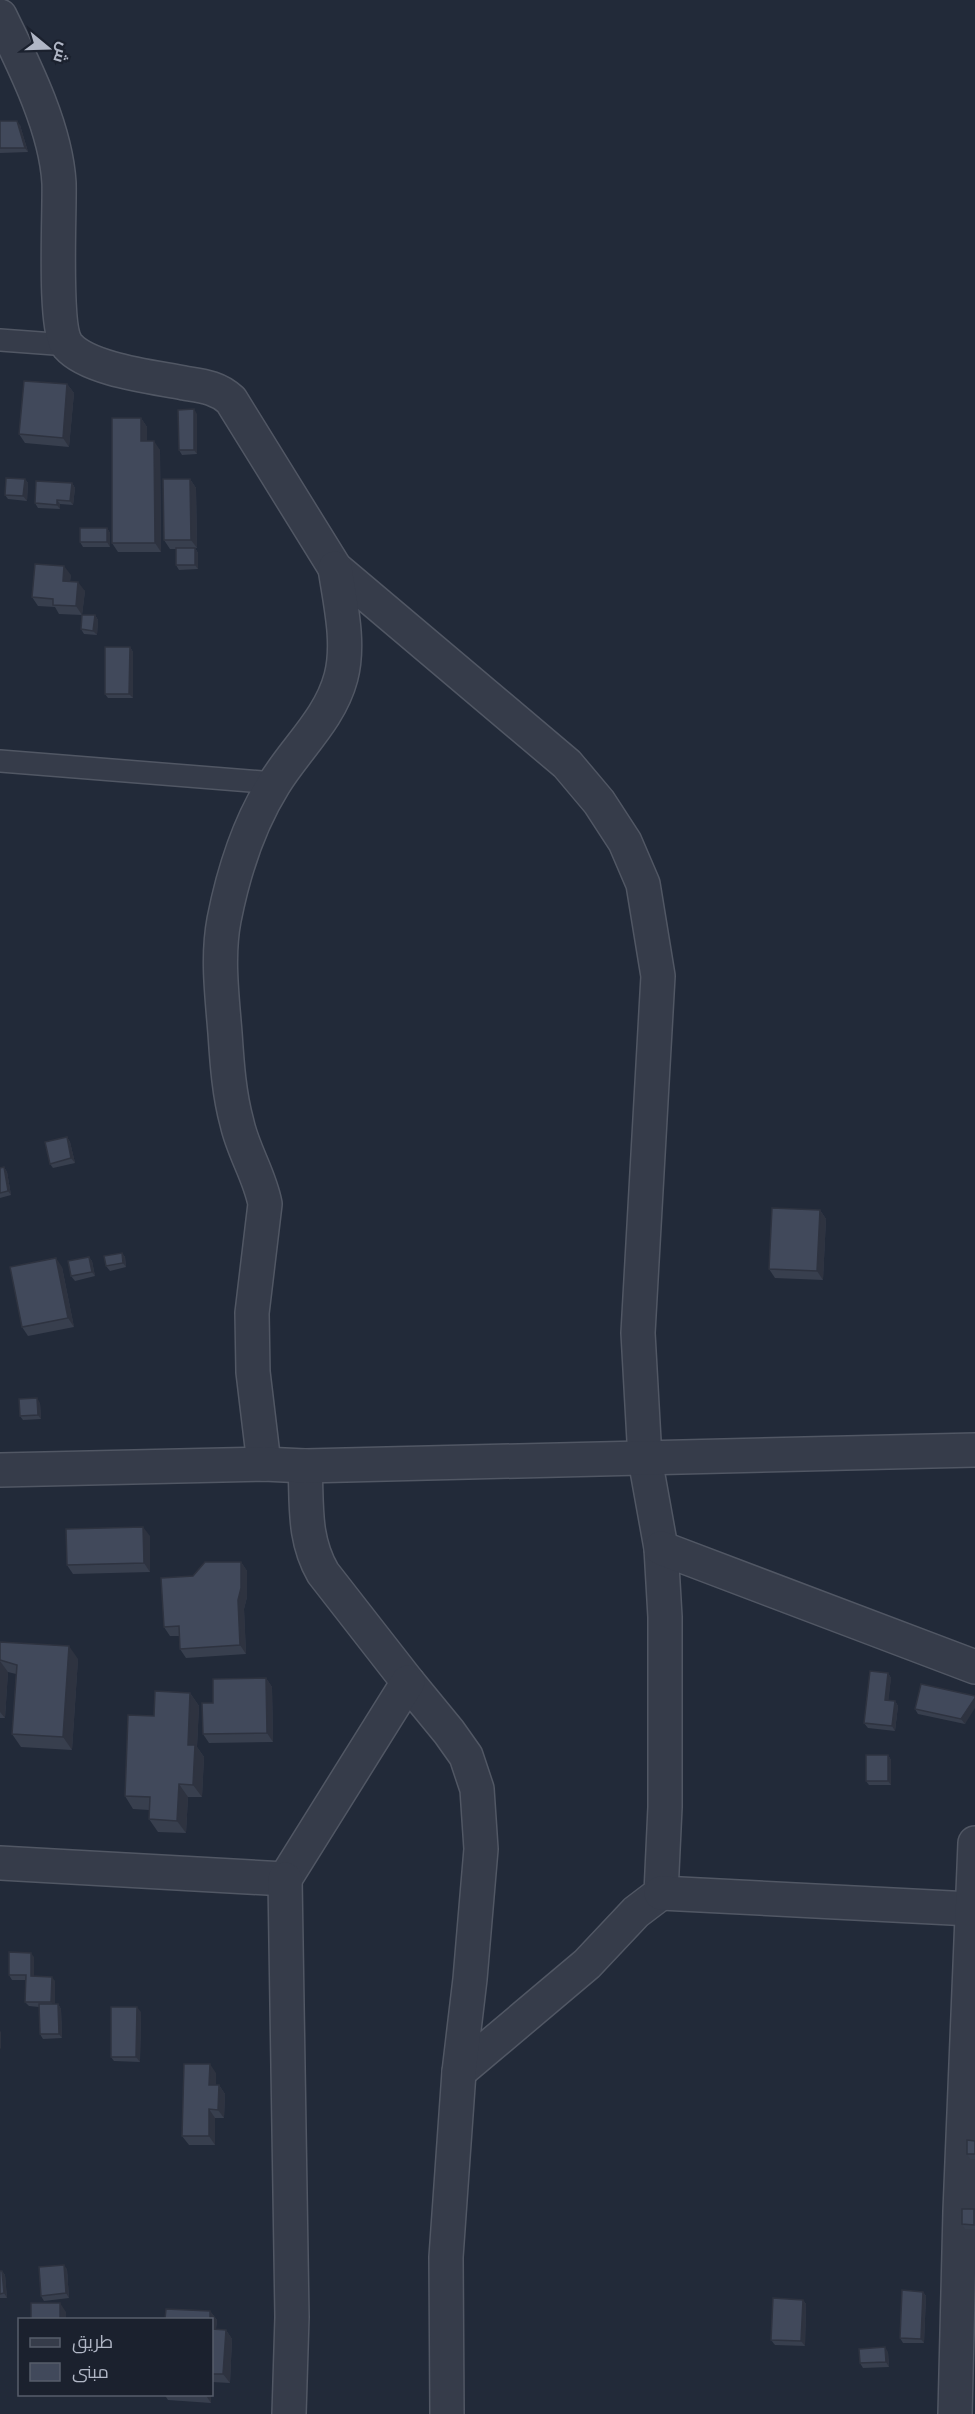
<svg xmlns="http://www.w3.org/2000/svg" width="975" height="2414" font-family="'Public Sans',Cairo,sans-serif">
<rect width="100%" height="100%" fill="#222a39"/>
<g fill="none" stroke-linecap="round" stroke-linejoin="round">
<g stroke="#515764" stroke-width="24">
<g id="service">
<polyline points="0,340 68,345"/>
<polyline points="0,761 274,783"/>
</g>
</g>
<g stroke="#515764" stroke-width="36">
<g id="minor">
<path d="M0,16C24,65 56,128 59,183C60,213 53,328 68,346C89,370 154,377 184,383C202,386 217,387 231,400L335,568L567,764L599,802L625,842L643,884L658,976L638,1333L645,1459L661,1548L665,1617V1807L661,1893L636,1912L587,1964L459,2072"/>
<path d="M264,1464L253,1372L252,1313L265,1204C260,1176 243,1151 237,1123C229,1094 227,1063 225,1033C222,995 217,957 224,920C233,874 249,824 274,784C296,748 330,719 341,677C350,643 340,602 335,568"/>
<path d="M305,1466C307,1505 303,1538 323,1573L408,1682L449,1732L466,1756L477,1789L481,1849L470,1979L459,2072L446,2257L447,2414"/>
<polyline points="661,1548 975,1667"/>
<polyline points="0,1863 285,1879 408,1682"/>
<polyline points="285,1879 292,2317 289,2414"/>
<polyline points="661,1893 971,1909"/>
<polyline points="955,2414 960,2211 975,1843"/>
</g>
</g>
<g stroke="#515764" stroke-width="36">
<polyline id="tertiary" points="0,1470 264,1464 305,1466 975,1450"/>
</g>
<use href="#service" stroke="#363c4a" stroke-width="21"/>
<use href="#minor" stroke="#363c4a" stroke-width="33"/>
<use href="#tertiary" stroke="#363c4a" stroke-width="33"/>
</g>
<g fill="#383f4e">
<polygon points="0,121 20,125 28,152 0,153"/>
<polygon points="67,384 74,393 69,447 25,443 19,434"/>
<polygon points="197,414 197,454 182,455 179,450"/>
<polygon points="141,418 147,427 147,441 160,450 161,552 118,552 112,543"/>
<polygon points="25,479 28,483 27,501 8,499 5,495"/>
<polygon points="190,479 196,488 197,548 195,548 198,553 198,569 179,570 176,565 176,549 170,549 164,540"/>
<polygon points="72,483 75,488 73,505 60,504 60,509 38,508 35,503"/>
<polygon points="107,528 110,533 110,547 83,547 80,542"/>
<polygon points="71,575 70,581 85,591 82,615 95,615 98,620 97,635 84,634 81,629 82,615 59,614 55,607 38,606 32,597"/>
<polygon points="130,647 133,652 133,698 108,698 105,694"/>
<polygon points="67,1137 70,1142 75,1163 53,1168 50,1164"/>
<polygon points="4,1167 7,1172 11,1195 0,1198 0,1168"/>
<polygon points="820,1210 826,1219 823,1280 775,1278 769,1269"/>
<polygon points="122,1253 125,1257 126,1267 110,1271 106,1266"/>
<polygon points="89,1257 92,1261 95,1276 75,1281 71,1276"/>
<polygon points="62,1267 74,1327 28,1336 22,1327"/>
<polygon points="40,1403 41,1419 23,1420 20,1416"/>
<polygon points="150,1536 150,1572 73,1574 67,1565"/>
<polygon points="241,1562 247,1571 247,1597 244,1609 246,1654 186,1658 180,1649 179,1636 170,1636 164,1627 193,1576"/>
<polygon points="0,1642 78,1659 72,1750 21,1747 12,1734 16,1674 8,1672 5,1718 0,1718"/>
<polygon points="888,1673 891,1678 888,1701 895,1701 898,1706 895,1731 868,1728 864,1723"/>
<polygon points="266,1678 272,1687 273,1742 209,1743 203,1734 213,1703"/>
<polygon points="190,1693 199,1706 197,1747 204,1757 202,1797 188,1797 186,1833 158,1832 149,1819 149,1810 133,1809 125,1796 154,1716"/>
<polygon points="975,1696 965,1724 918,1714 915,1709"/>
<polygon points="888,1755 891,1760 891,1785 869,1785 866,1781"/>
<polygon points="34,1957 34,1976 55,1981 55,2004 58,2004 61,2009 62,2038 43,2039 40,2034 39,2007 29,2006 25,2002 26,1980 12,1980 9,1975"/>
<polygon points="141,2012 140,2062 114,2061 111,2057"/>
<polygon points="216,2073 216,2085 219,2085 225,2094 224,2118 215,2118 215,2145 189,2145 182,2136"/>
<polygon points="975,2141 975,2159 970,2159 967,2154"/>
<polygon points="975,2210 975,2229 965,2229 962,2224"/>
<polygon points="67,2269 69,2298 44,2301 41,2296"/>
<polygon points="0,2271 2,2271 5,2275 7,2298 0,2298"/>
<polygon points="923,2292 926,2296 924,2343 903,2343 900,2338"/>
<polygon points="803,2300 806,2304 805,2346 775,2345 771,2340"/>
<polygon points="210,2311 217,2320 216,2329 226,2330 232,2339 230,2383 212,2382 212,2388 212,2319"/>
<polygon points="888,2352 889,2367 863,2368 860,2363"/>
<polygon points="164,2394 211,2394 211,2403 168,2400"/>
</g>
<g fill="#2e3340">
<polygon points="17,121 20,125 28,152 25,148"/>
<polygon points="67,384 74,393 69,447 63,438"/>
<polygon points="194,409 197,414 197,454 194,450"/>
<polygon points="141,418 147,427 147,450 141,441"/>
<polygon points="154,441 160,450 161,552 155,543"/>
<polygon points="25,479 28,483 27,501 23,496"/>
<polygon points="190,479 196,488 197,548 191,540"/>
<polygon points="72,483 75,488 73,505 70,501"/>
<polygon points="57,500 60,504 60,509 57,505"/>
<polygon points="107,528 110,533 110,547 107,542"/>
<polygon points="195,548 198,553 198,569 195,565"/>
<polygon points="64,566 71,575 69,590 63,581"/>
<polygon points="78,582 85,591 82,615 76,606"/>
<polygon points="95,615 98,620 97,635 93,631"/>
<polygon points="130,647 133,652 133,698 129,694"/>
<polygon points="67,1137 70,1142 75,1163 71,1158"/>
<polygon points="4,1167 7,1172 11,1195 8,1191"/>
<polygon points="820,1210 826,1219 823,1280 817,1271"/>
<polygon points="122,1253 125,1257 126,1267 123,1263"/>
<polygon points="89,1257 92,1261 95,1276 92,1272"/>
<polygon points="56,1258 62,1267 74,1327 68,1318"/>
<polygon points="37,1398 40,1403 41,1419 38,1415"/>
<polygon points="143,1527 150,1536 150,1572 144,1563"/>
<polygon points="241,1562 247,1571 247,1597 244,1609 246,1654 240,1645 238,1600"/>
<polygon points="69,1646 78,1659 72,1750 63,1737"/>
<polygon points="0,1661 8,1672 5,1718 0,1712"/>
<polygon points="888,1673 891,1678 888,1705 885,1700"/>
<polygon points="266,1678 272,1687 273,1742 267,1733"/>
<polygon points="190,1693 199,1706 197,1747 204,1757 202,1797 193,1785 188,1745"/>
<polygon points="975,1698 975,1708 965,1724 961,1719"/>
<polygon points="895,1701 898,1706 895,1731 892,1726"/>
<polygon points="888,1755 891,1760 891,1785 888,1781"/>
<polygon points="179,1784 188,1797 186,1833 177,1821"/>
<polygon points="31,1953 34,1957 34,1980 31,1976"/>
<polygon points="52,1977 55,1981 55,2007 51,2002"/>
<polygon points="58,2004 61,2009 62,2038 59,2034"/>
<polygon points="137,2007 141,2012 140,2062 136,2057"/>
<polygon points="0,2031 1,2032 1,2049 0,2048"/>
<polygon points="210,2064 216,2073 216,2094 209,2085"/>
<polygon points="219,2085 225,2094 224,2118 218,2110"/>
<polygon points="209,2109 215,2118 215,2145 209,2136"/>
<polygon points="64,2265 67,2269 69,2298 66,2293"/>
<polygon points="2,2271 5,2275 7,2298 4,2293"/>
<polygon points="923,2292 926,2296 924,2343 921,2339"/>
<polygon points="803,2300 806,2304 805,2346 801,2341"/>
<polygon points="60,2303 66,2312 66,2319 60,2319"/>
<polygon points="210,2311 217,2320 215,2338 212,2332 212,2319 210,2319"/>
<polygon points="226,2330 232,2339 230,2383 223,2374"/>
<polygon points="885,2347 888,2352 889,2367 886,2362"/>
<polygon points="205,2394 211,2394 211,2403"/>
</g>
<g fill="#41495b" stroke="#2e3340" stroke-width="1.5">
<polygon points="0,121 17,121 25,148 0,148"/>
<polygon points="24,381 67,384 63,438 19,434"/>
<polygon points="194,409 194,450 179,450 178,410"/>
<polygon points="112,418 141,418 141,441 154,441 155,543 112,543"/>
<polygon points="6,478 25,479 23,496 5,495"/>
<polygon points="163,479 190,479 191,540 164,540"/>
<polygon points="36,481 72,483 70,501 57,500 57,505 35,503"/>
<rect x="80" y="528" width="27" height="14"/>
<rect x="176" y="548" width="19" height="17"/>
<polygon points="35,564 64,566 63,581 78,582 76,606 53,605 53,599 32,597"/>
<polygon points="82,615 95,615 93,631 81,629"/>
<polygon points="105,647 130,647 129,694 105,694"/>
<polygon points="67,1137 71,1158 50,1164 45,1142"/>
<polygon points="4,1167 8,1191 0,1193 0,1168"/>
<polygon points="772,1208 820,1210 817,1271 769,1269"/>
<polygon points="122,1253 123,1263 106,1266 104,1256"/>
<polygon points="89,1257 92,1272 71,1276 68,1261"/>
<polygon points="56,1258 68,1318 22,1327 10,1267"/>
<polygon points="37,1398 38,1415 20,1416 19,1399"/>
<polygon points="143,1527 144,1563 67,1565 66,1529"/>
<polygon points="205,1562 241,1562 241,1588 238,1600 240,1645 180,1649 179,1626 164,1627 161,1578 193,1576"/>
<polygon points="0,1642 69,1646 63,1737 12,1734 17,1665 0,1660"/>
<polygon points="870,1671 888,1673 885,1700 895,1701 892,1726 864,1723"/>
<polygon points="266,1678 267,1733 203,1734 202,1703 213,1703 213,1679"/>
<polygon points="921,1684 975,1696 975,1698 961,1719 915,1709"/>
<polygon points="155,1691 190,1693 188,1745 195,1745 193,1785 179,1784 177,1821 149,1819 150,1797 125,1796 128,1715 154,1716"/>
<rect x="866" y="1755" width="22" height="26"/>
<polygon points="9,1952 31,1953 31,1976 52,1977 51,2002 25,2002 26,1975 9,1975"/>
<polygon points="39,2004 58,2004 59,2034 40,2034"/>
<polygon points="111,2007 137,2007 136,2057 111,2057"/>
<polygon points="184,2064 210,2064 209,2085 219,2085 218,2110 209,2109 209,2136 182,2136"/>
<polygon points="967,2140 975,2141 975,2154 967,2154"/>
<polygon points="962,2209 974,2209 974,2225 962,2224"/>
<polygon points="64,2265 66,2293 41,2296 39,2267"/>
<polygon points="0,2271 2,2271 4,2293 0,2294"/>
<polygon points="902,2290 923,2292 921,2339 900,2338"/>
<polygon points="773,2298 803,2300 801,2341 771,2340"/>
<rect x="31" y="2303" width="29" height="16"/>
<polygon points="166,2309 210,2311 210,2319 165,2319"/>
<polygon points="212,2329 226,2330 223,2374 212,2374"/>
<polygon points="885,2347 886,2362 860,2363 859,2349"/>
</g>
<rect x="18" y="2318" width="195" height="78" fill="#1b212e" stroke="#575d6b" stroke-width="1.5"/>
<rect x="30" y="2338" width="30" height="9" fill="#363c4a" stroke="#575d6b" stroke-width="1.5"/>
<text x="72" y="2348" font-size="18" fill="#b1b7c6">طريق</text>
<rect x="30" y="2363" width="30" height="18" fill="#41495b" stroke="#575d6b" stroke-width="1.5"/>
<text x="72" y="2378" font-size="18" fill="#b1b7c6">مبنى</text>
<g transform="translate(48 48) rotate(109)" stroke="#1b212e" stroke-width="4.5" paint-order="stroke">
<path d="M0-4.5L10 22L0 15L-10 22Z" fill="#b1b7c6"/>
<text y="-9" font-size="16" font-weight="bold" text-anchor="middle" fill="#b1b7c6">ش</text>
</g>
</svg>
